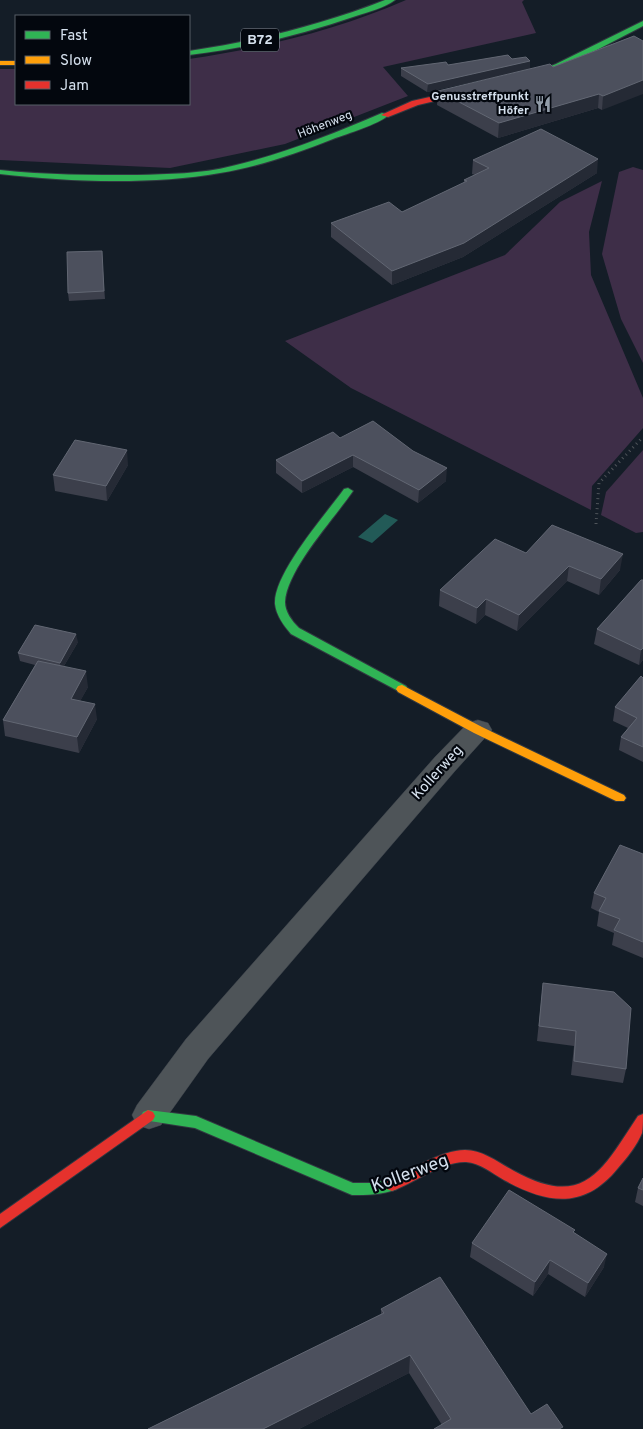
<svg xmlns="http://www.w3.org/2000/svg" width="643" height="1429" font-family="Overpass,sans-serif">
<rect width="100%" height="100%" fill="#141d27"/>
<g fill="#3e2e48">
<path d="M406,0H524L522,2L536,33L383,67L408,96L285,144L170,168L0,160V69H16V104H189V59C263,48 337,30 406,0Z"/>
<polygon points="633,167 643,170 643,363 621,319 602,254 619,172"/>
<polygon points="602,181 589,232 591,275 643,398 643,428 592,486 591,510 351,388 285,341 505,255 560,202"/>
<polygon points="643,450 643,532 636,533 601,515 606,492"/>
</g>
<polygon fill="#225a57" points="385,514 398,520 372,543 358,537"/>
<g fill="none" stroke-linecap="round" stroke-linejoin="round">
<g stroke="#313841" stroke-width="1">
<polygon id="street" points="478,720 488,723 492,730 455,771 208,1059 161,1125 149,1129 137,1125 132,1115 137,1105 186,1039 435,757 468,723"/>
</g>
<g stroke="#313841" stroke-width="2">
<g id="fast">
<path d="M385,0H395C385,8 368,12 356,16C302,35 246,48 189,55V51C256,41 321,25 385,0Z"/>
<polygon points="643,21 643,26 562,68 535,76 531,74 556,64"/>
<path d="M382,113L389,115C377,125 349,133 333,139C297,153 259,167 220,173C153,185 68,182 0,174V170C46,175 91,175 137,175C168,174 201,174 232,166C283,154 333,134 382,113Z"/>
<path d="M348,488L353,491C334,519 287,569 285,602C285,612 292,621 299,628L406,686L408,689L406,692L402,693L291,634C284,626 276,615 275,604C273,574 326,514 344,489Z"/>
<path d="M148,1110L196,1116L353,1183H372L392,1179L397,1181L399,1185L397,1189C382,1195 367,1195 352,1195L195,1128L143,1120L141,1116L143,1112Z"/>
</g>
</g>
<g stroke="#313841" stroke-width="2">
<g id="slow">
<rect x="0" y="61" width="16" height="4"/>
<polygon points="402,685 482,727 624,795 626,798 624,801 616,801 474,733 398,692 396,689 398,686"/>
</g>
</g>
<g stroke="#313841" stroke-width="2">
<g id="jam">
<polygon points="474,87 477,87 477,91 418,105 388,117 381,115 412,101"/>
<polygon points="148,1110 153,1112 155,1116 153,1120 0,1228 0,1214"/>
<path d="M643,1114C643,1120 643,1128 642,1133C637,1145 627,1158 618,1168C584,1210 548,1204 504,1180C492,1173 480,1163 466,1162C443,1161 414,1183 392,1191L387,1189L385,1185L387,1181C409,1171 441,1150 465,1150C483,1150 499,1163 514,1171C585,1210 602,1170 638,1116Z"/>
</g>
</g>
<polyline stroke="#4f545a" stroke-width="3" stroke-dasharray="1 4" stroke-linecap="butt" points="596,524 599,483 643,437"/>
<use href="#street" fill="#4e5458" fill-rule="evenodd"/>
<use href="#fast" fill="#30b455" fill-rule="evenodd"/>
<use href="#slow" fill="#ff9f0a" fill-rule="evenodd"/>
<use href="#jam" fill="#e5322d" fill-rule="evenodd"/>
</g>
<g fill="#3c3f4b">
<polygon points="634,36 602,110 598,108 498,138 437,105 438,91 553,67"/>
<polygon points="512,59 530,61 530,69 427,92 401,76 401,68 448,65"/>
<polygon points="473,160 597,173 463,257 392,285 331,237 331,223 402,212 464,183 464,180 475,175 472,174"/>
<polygon points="102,258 105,299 69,301 68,293"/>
<polygon points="340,438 446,481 418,503 353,467 302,493 276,473 276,460"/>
<polygon points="128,465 107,501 55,491 53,475"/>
<polygon points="526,553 620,570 599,595 567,581 517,631 485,615 476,624 439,606 440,590"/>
<polygon points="641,580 643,660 639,665 594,644 597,629"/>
<polygon points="78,642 64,666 88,687 80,701 97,719 79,753 5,736 3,720 35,665 20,661 18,653"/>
<polygon points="643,678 643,762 619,750 621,737 628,728 613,721 615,707"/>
<polygon points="643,854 643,958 612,945 614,933 597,926 599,912 591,908 594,893"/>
<polygon points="543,983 626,1069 623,1083 571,1075 574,1046 537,1041"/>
<polygon points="643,1178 643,1206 635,1202 638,1188"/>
<polygon points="575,1233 604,1267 585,1297 548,1274 533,1296 470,1257 472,1243"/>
<polygon points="381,1309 531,1414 563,1427 442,1425 409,1373 299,1429 148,1429 381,1314"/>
</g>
<g fill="#252a35">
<polygon points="530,61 530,69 427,92 428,84"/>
<polygon points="643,80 643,94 602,110 603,96"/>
<polygon points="599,94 598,108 498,138 499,123"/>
<polygon points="598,159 597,173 463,257 392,285 392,271"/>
<polygon points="127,450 128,465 107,501 106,486"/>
<polygon points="353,455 353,467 302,493 302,481"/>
<polygon points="447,468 446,481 418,503 419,490"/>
<polygon points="623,554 620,570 599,595 601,579"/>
<polygon points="569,566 567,581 517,631 519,615"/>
<polygon points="486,599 485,615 476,624 477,608"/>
<polygon points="76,634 78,642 61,671 60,663"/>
<polygon points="643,648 643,660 639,665 641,650"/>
<polygon points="86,671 88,687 73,714 71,699"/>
<polygon points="95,704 97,719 79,753 77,737"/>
<polygon points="607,1254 604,1267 585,1297 588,1283"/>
<polygon points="550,1260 548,1274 533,1296 535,1282"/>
<polygon points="410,1355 409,1373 299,1429 263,1429"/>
</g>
<g fill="#4c505d" stroke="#626773">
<polygon points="634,36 643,41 643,80 603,96 599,94 499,123 438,91 550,64 553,67"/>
<polygon points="508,55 512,59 526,57 530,61 428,84 401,68 446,62 448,65"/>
<polygon points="541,129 598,159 464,243 392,271 331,223 389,202 402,212 467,181 464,180 489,168 473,160"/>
<polygon points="102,251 104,291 68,293 67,252"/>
<polygon points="373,421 413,451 447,468 419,490 353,455 302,481 276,460 333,432 340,438"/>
<polygon points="75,440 127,450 106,486 53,475"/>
<polygon points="552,525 623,554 601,579 569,566 519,615 486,599 477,608 440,590 495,539 526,553"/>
<polygon points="641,580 643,580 643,648 641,650 597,629"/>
<polygon points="35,625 76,634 60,663 18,653"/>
<polygon points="38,661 86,671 71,699 95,704 77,737 3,720"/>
<polygon points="641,676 643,678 643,747 621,737 637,718 615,707"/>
<polygon points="620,845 643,854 643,942 614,930 620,919 599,911 606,898 594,893"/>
<polygon points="543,983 614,992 631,1008 626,1069 574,1061 576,1031 539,1026"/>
<polygon points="643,1178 643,1190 638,1188"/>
<polygon points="509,1190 575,1230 573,1232 607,1254 588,1283 550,1260 535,1282 472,1243"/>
<polygon points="440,1277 531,1414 547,1404 563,1427 559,1429 434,1429 451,1419 410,1355 263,1429 148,1429 384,1313 381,1309"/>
</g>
<defs>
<g id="restaurant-bare" transform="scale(1.35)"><path d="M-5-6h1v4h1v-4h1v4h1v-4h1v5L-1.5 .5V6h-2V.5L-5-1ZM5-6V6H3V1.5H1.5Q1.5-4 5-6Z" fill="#919ca8" stroke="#03070e" stroke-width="2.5" paint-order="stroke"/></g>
</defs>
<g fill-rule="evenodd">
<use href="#restaurant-bare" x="543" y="104"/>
</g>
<g text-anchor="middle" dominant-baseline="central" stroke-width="4.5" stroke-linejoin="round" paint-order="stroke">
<g font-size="12" font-weight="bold" fill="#d5e0ed" stroke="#03070e" text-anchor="end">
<text x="529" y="97">Genusstreffpunkt<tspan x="529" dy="14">Höfer</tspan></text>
</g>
<g font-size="12" fill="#d5e0ed" stroke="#03070e">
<text transform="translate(325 125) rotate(-21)">Höhenweg</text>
</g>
<rect fill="#03070e" stroke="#969faa" stroke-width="1" x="241" y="28.5" width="38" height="23" rx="4"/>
<g font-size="14" font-weight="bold" fill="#d5e0ed">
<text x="260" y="40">B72</text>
</g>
<g font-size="15" fill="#d5e0ed" stroke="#03070e">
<text transform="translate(438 773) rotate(-48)">Kollerweg</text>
</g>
<g font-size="18" fill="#d5e0ed" stroke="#03070e">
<text transform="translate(410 1174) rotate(-20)">Kollerweg</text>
</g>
</g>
<rect x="15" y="15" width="175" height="90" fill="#03070e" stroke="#575e67"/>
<rect x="25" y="31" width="25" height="8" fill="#30b455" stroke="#575e67"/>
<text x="60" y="40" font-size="15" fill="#d5e0ed">Fast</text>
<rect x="25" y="56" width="25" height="8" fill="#ff9f0a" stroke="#575e67"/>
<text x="60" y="65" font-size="15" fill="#d5e0ed">Slow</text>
<rect x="25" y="81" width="25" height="8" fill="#e5322d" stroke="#575e67"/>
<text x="60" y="90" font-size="15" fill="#d5e0ed">Jam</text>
</svg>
